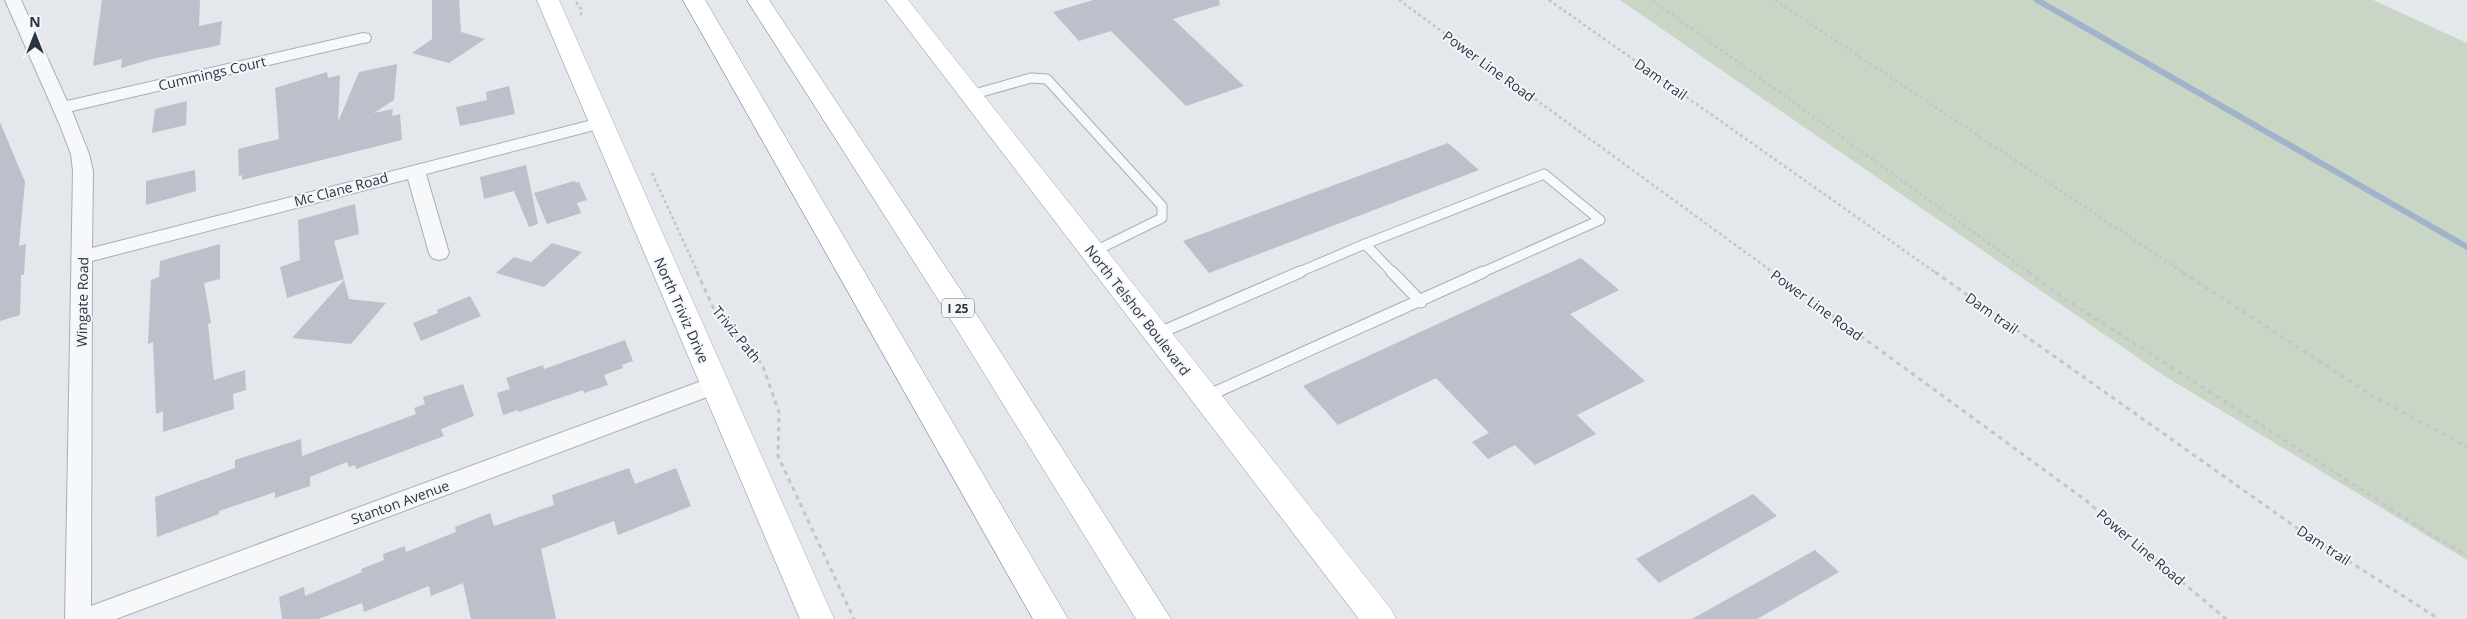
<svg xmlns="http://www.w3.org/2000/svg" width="2467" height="619" font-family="'Open Sans',sans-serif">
<rect width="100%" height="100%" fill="#e4e7ec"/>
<polygon fill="#c9d6c5" points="1620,0 2373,0 2467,43 2467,560 2163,375"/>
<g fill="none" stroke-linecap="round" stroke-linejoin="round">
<polyline stroke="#9fb4cc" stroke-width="6" points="2037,0 2467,247"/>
</g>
<g fill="#bbc0ca">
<polygon points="102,0 200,0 199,26 222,21 220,45 152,59 121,68 122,59 93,66"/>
<polygon points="432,0 459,0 461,32 485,39 449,63 412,53 432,39"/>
<polygon points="1093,0 1219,0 1220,5 1173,19 1244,86 1186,106 1111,31 1079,41 1053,12"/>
<polygon points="397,64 394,100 374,113 393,109 392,116 400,114 402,140 242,180 242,175 239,176 238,149 279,139 275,88 327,72 328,78 340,75 338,122 359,72"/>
<polygon points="509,86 515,114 460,126 456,107 487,100 486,92"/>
<polygon points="187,101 186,125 152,133 155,109"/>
<polygon points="0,122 25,182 19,246 26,244 24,275 21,275 20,315 0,321"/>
<polygon points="1448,143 1479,170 1209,273 1183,241"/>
<polygon points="526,165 538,224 529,227 514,191 484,199 480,177"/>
<polygon points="195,170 196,191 146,205 146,181"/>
<polygon points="574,181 576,183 579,182 587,200 577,203 581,213 547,224 534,193"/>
<polygon points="355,204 359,234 334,241 344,279 287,298 280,267 300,260 298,220"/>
<polygon points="552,243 582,252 544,287 496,273 514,257 531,262"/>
<polygon points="220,244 220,279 204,283 211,323 208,324 214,380 245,370 246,390 233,394 234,409 163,432 163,411 156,414 153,342 148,344 151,280 159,277 160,261"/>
<polygon points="1581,258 1619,290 1570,314 1645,381 1577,415 1596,434 1535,465 1515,445 1488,459 1472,442 1489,433 1436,378 1338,425 1303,386"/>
<polygon points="344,280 349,299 386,303 351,344 292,338"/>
<polygon points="470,296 481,316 421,341 413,323 438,313 437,310"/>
<polygon points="625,340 633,361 622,365 623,368 604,375 608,385 584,393 583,390 519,412 518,410 503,415 497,393 510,389 506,378 543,365 544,369"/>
<polygon points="463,384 474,416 441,429 444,436 356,469 355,465 349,467 347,462 310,477 310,486 275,498 275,492 219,511 219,514 157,537 155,497 235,468 235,460 301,439 302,456 416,414 414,408 425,404 423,397"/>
<polygon points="629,468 635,484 676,468 691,506 618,535 614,521 541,549 556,619 471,619 463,583 431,596 429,586 364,612 362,603 318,619 282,619 279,597 304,587 305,596 362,572 361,569 384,560 383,554 405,546 406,552 456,532 455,527 490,513 494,526 554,505 552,495"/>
<polygon points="1753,494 1777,516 1659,583 1636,559"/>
<polygon points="1815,550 1839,572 1757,619 1692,619"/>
</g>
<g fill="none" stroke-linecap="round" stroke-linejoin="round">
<g stroke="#a9aeb7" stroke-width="11">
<g id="lane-far1">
<polyline points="971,95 1031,78 1047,79 1162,206 1162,218 1093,252"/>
<polyline points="1365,244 1393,273"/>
<polyline points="1297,273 1365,244 1544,174 1600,220 1481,273"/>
</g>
</g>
<g stroke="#a9aeb7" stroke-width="13">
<g id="lane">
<polyline points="1392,272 1421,302"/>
<polyline points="1157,334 1300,272"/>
<polyline points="1207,396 1483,272"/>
</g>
</g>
<g stroke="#a9aeb7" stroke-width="2">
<polygon id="street" points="5,0 21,0 67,101 363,33 369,34 371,38 369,42 363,43 72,111 89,154 93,171 92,248 600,118 606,119 609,123 606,127 426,174 449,253 446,258 439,260 432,258 429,253 408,179 92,261 91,606 707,379 715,377 723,379 726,385 723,391 116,619 65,619 73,171 71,154 59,123"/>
</g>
<g stroke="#a9aeb7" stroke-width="1">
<g id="secondary">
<polygon points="537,0 559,0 834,619 800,619"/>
<polygon points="886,0 908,0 1391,609 1396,619 1359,619"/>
</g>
</g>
<g stroke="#8b94a3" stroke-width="1">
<g id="highway">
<polygon points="683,0 705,0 1068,619 1033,619"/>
<polygon points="747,0 769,0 968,301 1171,619 1136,619 948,315"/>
</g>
</g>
<g stroke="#c2c5cb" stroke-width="2.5" stroke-dasharray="3 3" stroke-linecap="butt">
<polyline points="1399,0 1774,273"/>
<polyline points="1549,0 1936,273"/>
<polyline points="1652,0 2030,273"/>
<polyline points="1775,0 2184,273"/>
<polyline points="576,2 581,9 581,17"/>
<polyline points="652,173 698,273"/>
</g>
<g stroke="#c2c5cb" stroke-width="3" stroke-dasharray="4.5 4.5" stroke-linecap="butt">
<polyline points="697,272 716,314 762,364 779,412 778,456 854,619"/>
<polyline points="1773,272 2084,499 2226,619"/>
<polyline points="1935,272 2297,528 2439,619"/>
<polyline points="2028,272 2062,297 2429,533 2467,555"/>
<polyline points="2182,272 2373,396 2467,447"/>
</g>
<use href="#lane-far1" stroke="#f7f8fa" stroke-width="9"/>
<use href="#lane" stroke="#f7f8fa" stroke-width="11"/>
<use href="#street" fill="#f7f8fa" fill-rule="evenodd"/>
<use href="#secondary" fill="#fff" fill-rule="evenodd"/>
<use href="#highway" fill="#fff" fill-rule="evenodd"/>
</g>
<g text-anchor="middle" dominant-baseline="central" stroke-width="4" stroke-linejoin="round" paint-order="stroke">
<rect fill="#f4f6f9" stroke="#676e7b" stroke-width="1" x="942" y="298.5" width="32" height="19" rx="4"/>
<g font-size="12" font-weight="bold" fill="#2b3445">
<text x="958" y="308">I 25</text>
</g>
<g font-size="14" fill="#2b3445" stroke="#f4f6f9">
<text transform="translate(1489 66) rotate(36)">Power Line Road</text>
<text transform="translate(212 73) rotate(-13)">Cummings Court</text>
<text transform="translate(1661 79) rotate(35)">Dam trail</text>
<text transform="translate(341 189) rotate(-15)">Mc Clane Road</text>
<text transform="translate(82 302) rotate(-89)">Wingate Road</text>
<text transform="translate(1817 305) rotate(36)">Power Line Road</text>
<text transform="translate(682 310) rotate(66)">North Triviz Drive</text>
<text transform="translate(1138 310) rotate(52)">North Telshor Boulevard</text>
<text transform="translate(1992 313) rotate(35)">Dam trail</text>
<text transform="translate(737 334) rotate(51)">Triviz Path</text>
<text transform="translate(400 502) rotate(-20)">Stanton Avenue</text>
<text transform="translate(2324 545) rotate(33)">Dam trail</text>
<text transform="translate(2141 547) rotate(40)">Power Line Road</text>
</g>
</g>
<g transform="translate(35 35)" stroke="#f4f6f9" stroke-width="4" paint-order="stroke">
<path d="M0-4L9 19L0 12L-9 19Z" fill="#2b3445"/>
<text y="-8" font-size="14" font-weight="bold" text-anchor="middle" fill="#2b3445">N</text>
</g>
</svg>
